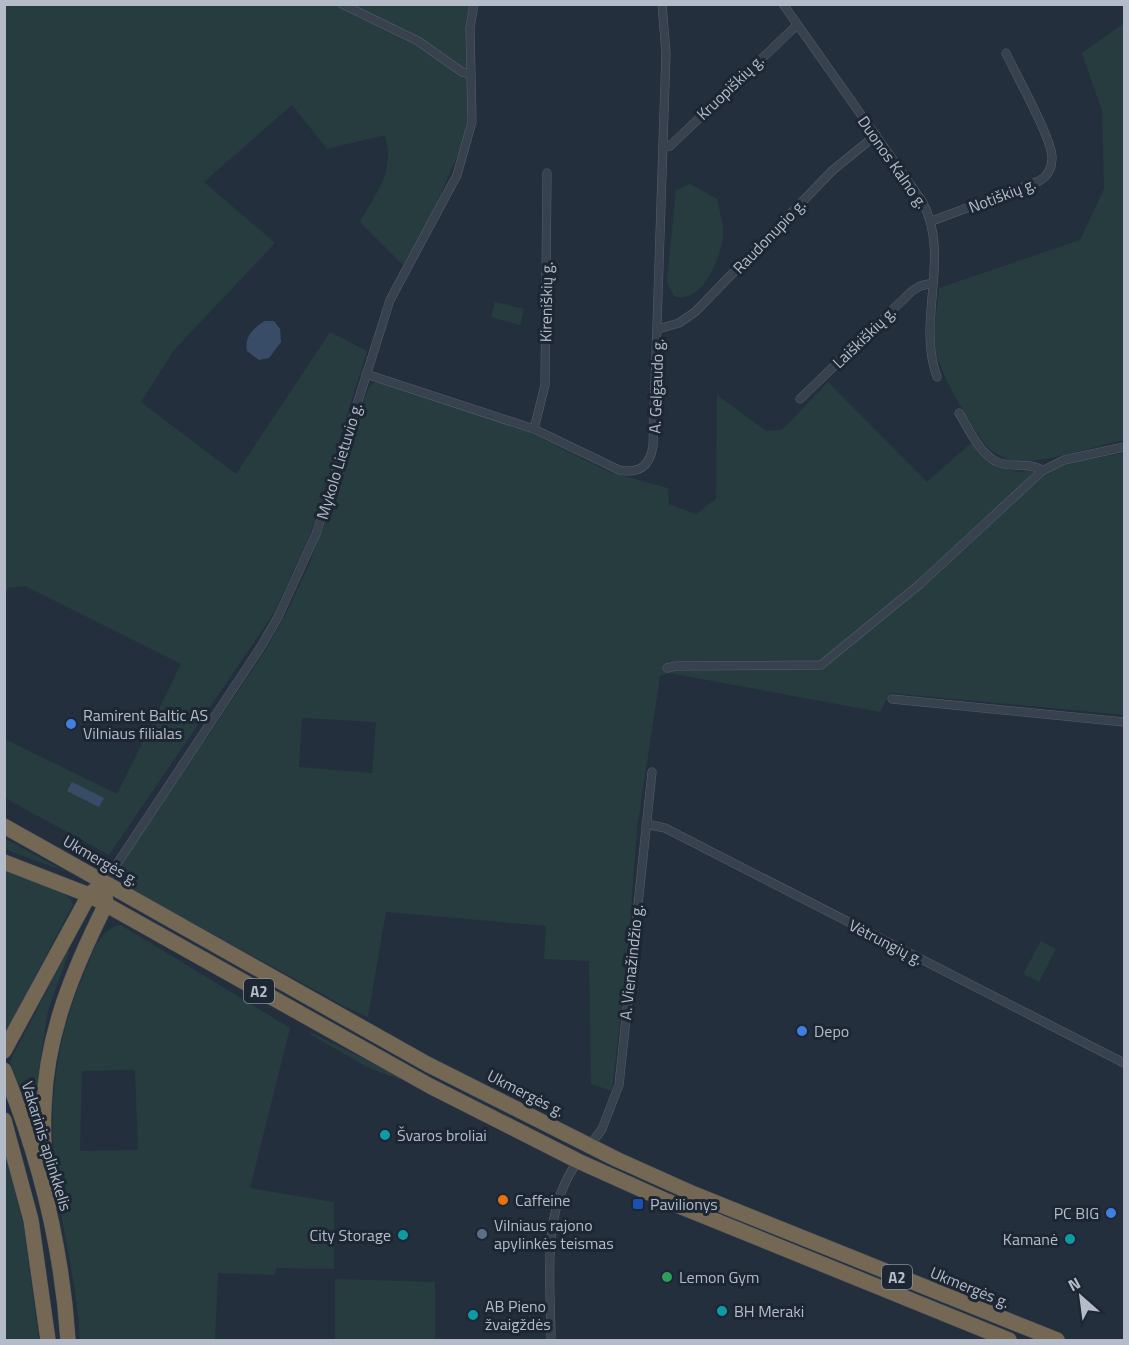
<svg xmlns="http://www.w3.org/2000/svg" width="1129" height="1345" font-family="'Titillium Web',sans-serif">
<rect width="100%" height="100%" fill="#242f3e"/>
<g fill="#263c3f" fill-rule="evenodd">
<path d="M5,5H470L466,56L469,102L465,138L423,235L403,265L360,222C377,191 395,173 385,135L327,149L292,105L204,182L275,243L174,350L141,402L236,474L330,332L367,351L310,535L274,613L109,855L5,798V739L117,794L181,664L25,586L8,588L5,594Z"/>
<path d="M1124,23V440C1096,446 1045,463 1017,461C1008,460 999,456 992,451C977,439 939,371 936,352C933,331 937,309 939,288L1080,240L1104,189L1102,111L1082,53Z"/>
<path d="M690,184L717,199C719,210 724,224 723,236C721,258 701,306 674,296L667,282L676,190Z"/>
<polygon points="495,302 524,309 520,325 491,317"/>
<path d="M381,382L472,410L529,432L609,472L668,488L669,504L696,514L716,499L717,395L766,431L782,430L828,382L927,482L971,443C986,460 998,469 1021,472L1124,453V715L890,693L880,712L669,673L660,676L637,829L627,962L612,1091L591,1084L589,961L544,959L546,926L386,912L368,1017L344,1006L131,889C121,881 123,874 122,863L263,654L288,610L308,567L334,498L368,389L373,383ZM302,718L376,722L372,773L299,767Z"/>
<polygon points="4,838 66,872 5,849"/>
<path d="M5,870C21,875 66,887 73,904L5,1034Z"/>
<path d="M121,925L290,1028L250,1188L334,1202V1269L276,1268L275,1275L218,1273L215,1340H80C77,1279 59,1221 54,1160C48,1096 59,1028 86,969C93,952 100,928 121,925ZM135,1070L138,1150L80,1151L82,1071Z"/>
<polygon points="1041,941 1056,949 1039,982 1023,974"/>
<polygon points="67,952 69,952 48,1011 39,1069 35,1133 10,1061"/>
<polygon points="310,1032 400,1077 401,1080 367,1067 310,1034"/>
<polygon points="4,1150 23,1223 39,1340 5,1340"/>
<polygon points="335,1279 435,1282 435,1340 335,1340"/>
</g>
<g fill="#394c67">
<path d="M265,321H274L280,329L281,342L269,358L259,360L247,351C244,337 253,328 265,321Z"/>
<polygon points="72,782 104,798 99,807 67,791"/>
</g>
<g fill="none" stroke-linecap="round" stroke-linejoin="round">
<g stroke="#565f6c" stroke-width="9">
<g id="street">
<polyline points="342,4 418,41 462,72 471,74"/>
<path d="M783,4L922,201C952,256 916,319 937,377"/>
<polyline points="664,146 670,146 796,26"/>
<path d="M932,221L1039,181C1048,176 1052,169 1052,158C1053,140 1015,73 1006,53"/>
<polyline points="658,329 679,323 695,312 833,170 876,135"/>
<path d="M366,374L534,429L619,470C639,474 650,466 653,446L666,53L662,4"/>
<polyline points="800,399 912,291 920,286 933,283"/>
<path d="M959,413C969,429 979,453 997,462C1010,468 1035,462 1042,471L1064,460L1124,447"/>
<polyline points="534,429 545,385 547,173"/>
<polyline points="667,668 676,666 821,665 920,584 1042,471"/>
<polyline points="892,699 1124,722"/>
<polyline points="646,824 665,828 1124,1063"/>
<polyline points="105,882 260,648 278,617 316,534 390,300 457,175 472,122 470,28 474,4"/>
<polyline points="590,1145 602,1129 619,1085 652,772"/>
<path d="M551,1340C551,1279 540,1213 578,1161"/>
</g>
</g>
<g stroke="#434c59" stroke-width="16">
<g id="highway">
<polyline points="4,826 427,1064 616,1159 694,1194 1057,1340"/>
<polyline points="4,862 89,895 430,1086 578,1161 667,1201 1009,1340"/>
<polyline points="4,1051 89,895 95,890"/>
<path d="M4,1070C39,1156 62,1248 68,1340"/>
<polyline points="4,1120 31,1220 48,1340"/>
<path d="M49,1208C46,1174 42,1140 44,1106C46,1034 74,968 106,904L105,895"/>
</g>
</g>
<use href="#street" stroke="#38414e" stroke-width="8"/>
<use href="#highway" stroke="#746855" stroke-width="15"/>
</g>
<g fill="#3f7fe0" stroke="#1d2633" stroke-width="2">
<circle cx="71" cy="724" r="6"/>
<circle cx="802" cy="1031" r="6"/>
<circle cx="1111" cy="1213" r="6"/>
</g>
<g fill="#0f9aa8" stroke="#1d2633" stroke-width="2">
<circle cx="385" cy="1135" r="6"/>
<circle cx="403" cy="1235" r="6"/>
<circle cx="1070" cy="1239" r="6"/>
<circle cx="722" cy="1311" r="6"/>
<circle cx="473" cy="1315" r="6"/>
</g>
<circle fill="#e8710a" stroke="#1d2633" stroke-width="2" cx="503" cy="1200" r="6"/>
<rect fill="#1a4fb4" stroke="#1d2633" stroke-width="2" x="632" y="1198" width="12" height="12" rx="3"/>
<circle fill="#5c6f8a" stroke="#1d2633" stroke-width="2" cx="482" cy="1234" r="6"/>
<circle fill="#2e9e5b" stroke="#1d2633" stroke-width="2" cx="667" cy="1277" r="6"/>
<g text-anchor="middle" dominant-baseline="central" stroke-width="6" stroke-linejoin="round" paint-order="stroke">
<g fill="#1d2633" stroke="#878f9c" stroke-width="1.5">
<rect x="244" y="979" width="30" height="24" rx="4.5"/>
<rect x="882" y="1265" width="30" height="24" rx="4.5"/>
</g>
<g font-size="15" font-weight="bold" fill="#b4bcc9">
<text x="259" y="991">A2</text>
<text x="897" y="1277">A2</text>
</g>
<g font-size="16" fill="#b4bcc9" stroke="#1d2633">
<text transform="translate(730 87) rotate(-44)">Kruopiškių g.</text>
<text transform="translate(893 162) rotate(55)">Duonos Kalno g.</text>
<text transform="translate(1002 195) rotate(-21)">Notiškių g.</text>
<text transform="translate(769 236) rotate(-46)">Raudonupio g.</text>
<text transform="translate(546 302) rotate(-89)">Kireniškių g.</text>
<text transform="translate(864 337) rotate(-44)">Laiškiškių g.</text>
<text transform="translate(656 386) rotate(-88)">A. Gelgaudo g.</text>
<text transform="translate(339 461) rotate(-73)">Mykolo Lietuvio g.</text>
<text transform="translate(101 860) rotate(30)">Ukmergės g.</text>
<text transform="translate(886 942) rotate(27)">Vėtrungių g.</text>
<text transform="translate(631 962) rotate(-84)">A. Vienažindžio g.</text>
<text transform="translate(526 1093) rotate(27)">Ukmergės g.</text>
<text transform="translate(47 1146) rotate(73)">Vakarinis aplinkkelis</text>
<text transform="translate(970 1287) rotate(22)">Ukmergės g.</text>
</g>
<g font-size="16" fill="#b4bcc9" stroke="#1d2633" text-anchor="start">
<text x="83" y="715">Ramirent Baltic AS<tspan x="83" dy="18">Vilniaus filialas</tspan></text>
<text x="814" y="1031">Depo</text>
<text x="397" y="1135">Švaros broliai</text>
<text x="515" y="1200">Caffeine</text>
<text x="650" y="1204">Pavilionys</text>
<text x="1099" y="1213" text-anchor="end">PC BIG</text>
<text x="494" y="1225">Vilniaus rajono<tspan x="494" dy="18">apylinkės teismas</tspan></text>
<text x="391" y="1235" text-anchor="end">City Storage</text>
<text x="1058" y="1239" text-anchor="end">Kamanė</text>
<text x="679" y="1277">Lemon Gym</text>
<text x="485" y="1306">AB Pieno<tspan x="485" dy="18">žvaigždės</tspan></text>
<text x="734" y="1311">BH Meraki</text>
</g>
</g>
<rect width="1129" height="1345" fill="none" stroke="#b4bcc9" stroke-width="12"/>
<g transform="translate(1081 1297) rotate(332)" stroke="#1d2633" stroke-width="4.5" paint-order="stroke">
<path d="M0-4.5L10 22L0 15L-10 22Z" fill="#b4bcc9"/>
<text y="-9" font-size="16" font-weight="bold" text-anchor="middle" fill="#b4bcc9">N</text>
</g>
</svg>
